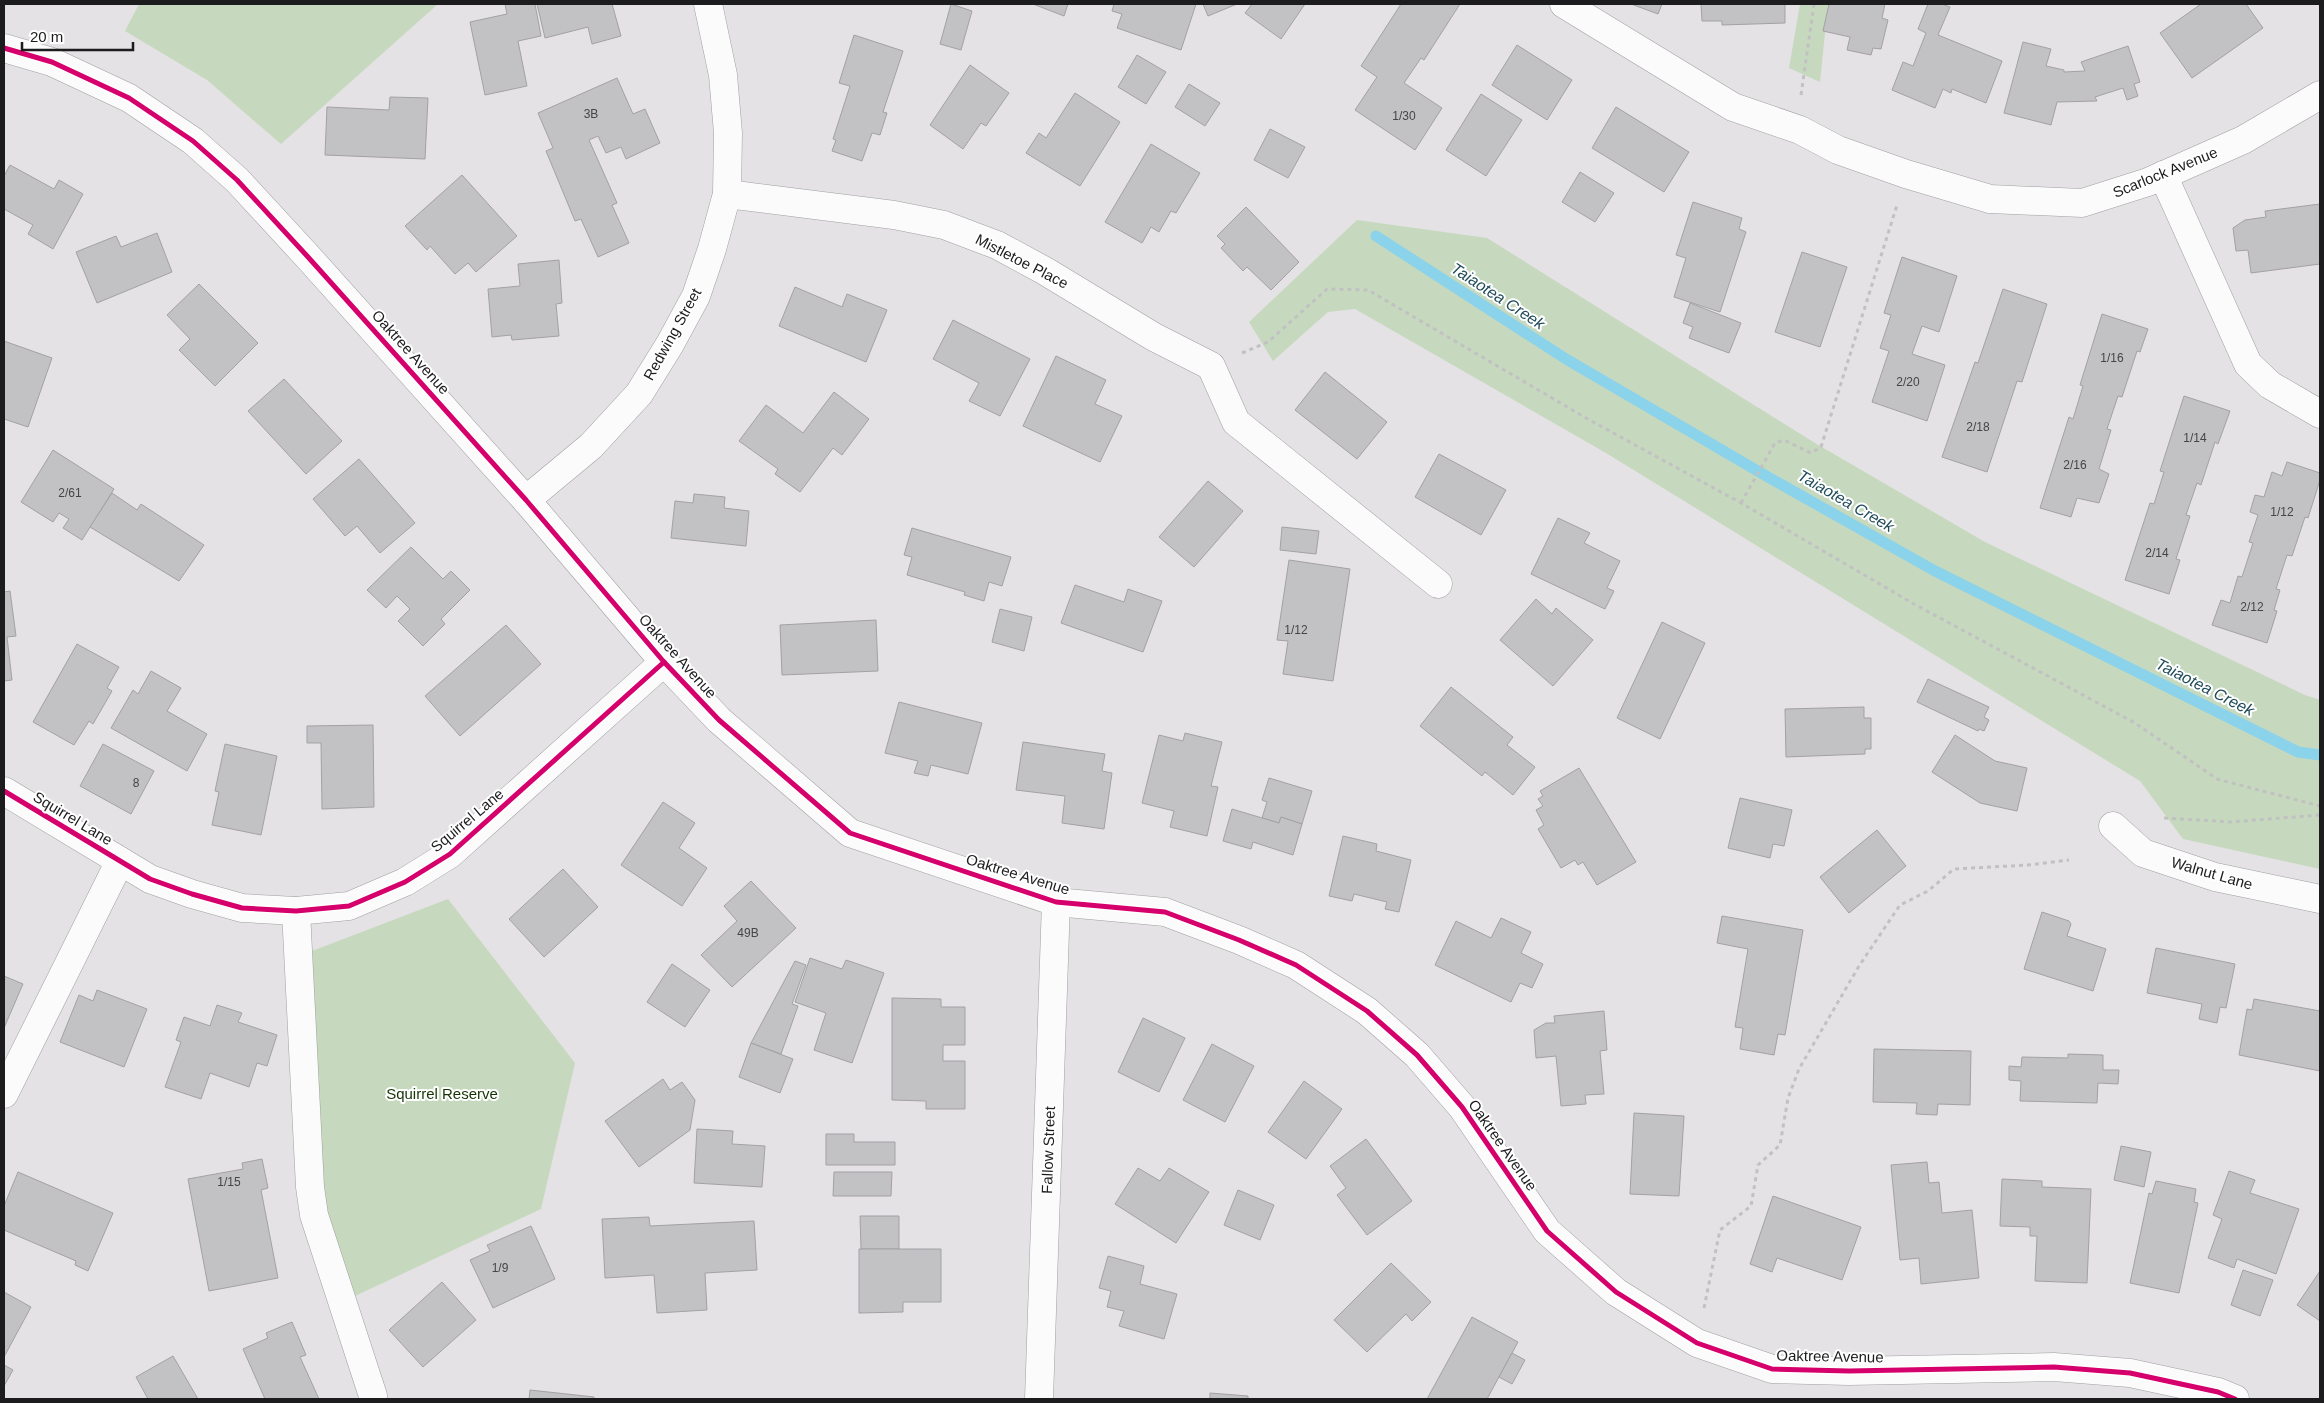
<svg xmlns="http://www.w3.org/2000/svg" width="2324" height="1403" font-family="Arial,sans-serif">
<rect width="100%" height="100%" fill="#e4e2e5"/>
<g fill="#c6d9be">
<polygon points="139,4 438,4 281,144 207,80 125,31"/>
<polygon points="1800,4 1828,4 1820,82 1789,68"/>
<polygon points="1357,220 1487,238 1815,443 1985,542 2305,695 2320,700 2320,869 2183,839 2140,781 1606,453 1355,309 1328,312 1273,361 1249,322"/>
<polygon points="448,899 575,1063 541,1209 355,1296 325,1212 312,951"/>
</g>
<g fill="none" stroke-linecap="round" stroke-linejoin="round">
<polyline stroke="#8bd2eb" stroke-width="11" points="1376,236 1566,359 1768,477 1935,571 2298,752 2320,755"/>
</g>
<g fill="#c2c1c3" stroke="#a3a1a4">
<polygon points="505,4 535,4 541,36 518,41 527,86 485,95 470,22 507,14"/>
<polygon points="537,4 612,4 621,36 592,44 588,27 545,38"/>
<polygon points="951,4 972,11 961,50 940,44"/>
<polygon points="1033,4 1068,4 1064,16"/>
<polygon points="1114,4 1196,4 1181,50 1117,28 1122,14 1112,11"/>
<polygon points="1203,4 1237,4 1208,16"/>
<polygon points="1252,4 1305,4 1281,39 1245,13"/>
<polygon points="1401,4 1460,4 1424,60 1421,58 1404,83 1442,108 1415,150 1355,110 1377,77 1361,66"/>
<polygon points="1631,4 1662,4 1658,14"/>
<polygon points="1701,4 1785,4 1785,23 1722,25 1722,21 1702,21"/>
<polygon points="1829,4 1885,4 1882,18 1888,20 1881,49 1873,48 1871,55 1847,50 1850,37 1823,31"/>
<polygon points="1928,4 1942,4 1950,7 1938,35 2002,61 1986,103 1952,89 1951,93 1943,89 1935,108 1892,90 1903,62 1913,66 1926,33 1918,29"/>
<polygon points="2201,4 2246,4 2263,28 2192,78 2160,33"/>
<polygon points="854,35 903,51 883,112 887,113 880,135 872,133 862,161 832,151 836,140 833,139 850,86 839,83"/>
<polygon points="2023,42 2051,49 2046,66 2064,70 2064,72 2085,71 2081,62 2128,46 2140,82 2134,84 2138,96 2127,100 2123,88 2095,97 2097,101 2057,102 2051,125 2004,113"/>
<polygon points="1517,45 1572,80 1547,120 1492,85"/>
<polygon points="1137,55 1166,72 1146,104 1118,87"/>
<polygon points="970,65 1009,93 986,126 981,123 963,149 930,125"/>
<polygon points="617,78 633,114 645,109 660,143 626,159 621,147 606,153 598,136 589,140 617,203 612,205 629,243 598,257 581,219 575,221 546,151 553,148 538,113"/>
<polygon points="1189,84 1220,103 1205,126 1175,107"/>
<polygon points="1075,93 1120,122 1080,186 1026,153 1039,133 1046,138"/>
<polygon points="1481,94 1522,120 1486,176 1446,150"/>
<polygon points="390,97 428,98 425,159 325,155 327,107 389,110"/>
<polygon points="1616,107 1689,152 1664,192 1592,148"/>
<polygon points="1270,129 1305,147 1288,178 1254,160"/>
<polygon points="1151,144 1200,173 1176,213 1171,211 1159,232 1151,227 1142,243 1105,222"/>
<polygon points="10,165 54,189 59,180 83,194 53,249 28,234 33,225 4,209 4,176"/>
<polygon points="1580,172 1614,193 1595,222 1562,202"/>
<polygon points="462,175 517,236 476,272 468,263 455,274 430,246 427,250 405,226"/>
<polygon points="1693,202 1742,218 1739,229 1746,232 1720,312 1674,297 1686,258 1676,255"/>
<polygon points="2320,204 2320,264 2251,273 2248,250 2236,251 2233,228 2245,220 2266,217 2265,211"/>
<polygon points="1246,207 1299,262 1271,290 1247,267 1243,271 1221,248 1225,244 1217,236"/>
<polygon points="157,233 172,272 97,303 76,252 116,236 121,247"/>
<polygon points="1802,252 1847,267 1820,347 1775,332"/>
<polygon points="1902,257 1957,276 1939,332 1922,326 1912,354 1945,365 1927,421 1872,402 1889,351 1880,348 1891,315 1884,313"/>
<polygon points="559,260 562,303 556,304 559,336 512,340 511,335 492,337 488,289 520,286 518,264"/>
<polygon points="199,284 258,343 215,386 179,350 190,339 167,315"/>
<polygon points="795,287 842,307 847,294 887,310 866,362 779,326"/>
<polygon points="2003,289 2047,304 2022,382 2017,381 1987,472 1942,457 1975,362 1978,363"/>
<polygon points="1690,303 1741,323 1729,353 1689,338 1693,327 1683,323"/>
<polygon points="2102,314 2148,329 2140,352 2137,351 2122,397 2118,396 2107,429 2111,430 2099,469 2109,474 2099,503 2077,498 2071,517 2040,508 2069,417 2073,419 2083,386 2080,385"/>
<polygon points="953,320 1030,359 1000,416 969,401 979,383 933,359"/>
<polygon points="4,341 52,358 28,427 4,419"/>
<polygon points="1056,356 1106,380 1095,404 1122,416 1100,462 1023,426"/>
<polygon points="1325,372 1387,422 1357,459 1295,410"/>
<polygon points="284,379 342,441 306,474 248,411"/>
<polygon points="834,392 869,419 842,455 833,448 800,492 775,474 778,469 739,441 766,405 803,433"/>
<polygon points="2184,396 2230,411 2218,444 2215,442 2201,485 2197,483 2186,515 2190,516 2176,559 2180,560 2169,594 2125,580 2150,503 2154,504 2164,472 2160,471"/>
<polygon points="53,450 114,489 82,540 63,528 69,519 59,513 53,522 21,502"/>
<polygon points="1439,454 1506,490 1481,535 1415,497"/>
<polygon points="359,459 415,523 380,553 357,526 345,536 313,499"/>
<polygon points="2287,462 2320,473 2320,480 2308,518 2305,517 2292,556 2287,555 2276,589 2280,590 2274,610 2277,611 2267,643 2212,625 2221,600 2230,603 2238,576 2242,577 2253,543 2249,542 2258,515 2250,512 2255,495 2264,497 2272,472 2282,476"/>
<polygon points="1208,481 1243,511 1194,567 1159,537"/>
<polygon points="112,493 137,510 141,504 204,545 179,581 90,527"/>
<polygon points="694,494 725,497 724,508 749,511 746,546 671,538 675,501 693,503"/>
<polygon points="1558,518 1590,533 1584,543 1620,561 1607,588 1614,591 1605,609 1531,574"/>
<polygon points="1282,527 1319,531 1316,554 1280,550"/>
<polygon points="912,528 1011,557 1002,586 989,582 984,601 964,595 965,592 907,575 912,557 904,555"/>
<polygon points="411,547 443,579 451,571 470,590 441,619 445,624 423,646 398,621 410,609 397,596 386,608 367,590"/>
<polygon points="1289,560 1350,569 1333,681 1283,674 1288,641 1277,640"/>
<polygon points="1075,585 1124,602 1128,589 1162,601 1143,652 1061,623"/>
<polygon points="10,591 16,636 7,637 12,680 4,681 4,592"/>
<polygon points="1536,599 1552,614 1556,608 1593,640 1553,686 1500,640"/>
<polygon points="1000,609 1032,617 1024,651 992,642"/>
<polygon points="876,620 878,671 782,675 780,625"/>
<polygon points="1662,622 1705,643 1660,739 1617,718"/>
<polygon points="506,625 541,664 460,736 425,696"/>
<polygon points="77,644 119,667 107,688 112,691 93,724 89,721 74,745 33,722"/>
<polygon points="151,671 181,688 167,711 207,734 187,771 111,728 133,690 138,694"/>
<polygon points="1928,679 1989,707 1984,717 1989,720 1984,731 1979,729 1978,731 1917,702"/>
<polygon points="1451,687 1513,737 1507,745 1535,767 1513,795 1485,772 1482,776 1420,726"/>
<polygon points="899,702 982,723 968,774 931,765 928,776 914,773 918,761 885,753"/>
<polygon points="1864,707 1864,718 1871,718 1871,749 1865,749 1865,754 1786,757 1785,709"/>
<polygon points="373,725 374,807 322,809 321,743 307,743 307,726"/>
<polygon points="1185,733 1222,742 1211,786 1218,787 1207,836 1170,827 1174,811 1142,803 1159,735 1183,741"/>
<polygon points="1955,735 1995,761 2027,768 2017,811 1980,803 1932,772"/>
<polygon points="1023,742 1105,754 1102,771 1112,773 1104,829 1062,823 1065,796 1016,790"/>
<polygon points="103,744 154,771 131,814 80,786"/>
<polygon points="225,744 277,756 261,835 212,825 219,792 215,791"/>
<polygon points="1579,768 1636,862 1597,885 1583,862 1578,865 1575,860 1561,868 1538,829 1544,825 1536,810 1543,806 1538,799 1543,796 1540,791"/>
<polygon points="1269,778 1312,791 1302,824 1281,817 1279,823 1262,818 1267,802 1262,800"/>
<polygon points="1740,798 1792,810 1784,846 1773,844 1770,858 1728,848"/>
<polygon points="663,802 695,823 679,848 707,868 682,906 621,865"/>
<polygon points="1232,809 1279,823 1281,817 1302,824 1293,855 1253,842 1251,849 1223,841"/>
<polygon points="1877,830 1906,866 1849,913 1820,877"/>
<polygon points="1343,836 1377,844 1376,851 1411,860 1399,912 1385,909 1387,902 1354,894 1352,901 1329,896"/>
<polygon points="563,869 598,907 544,957 509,919"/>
<polygon points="751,881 796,928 732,987 701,955 737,921 724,906"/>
<polygon points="2042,912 2069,921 2071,924 2067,936 2106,949 2093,991 2024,969"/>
<polygon points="1722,916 1803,930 1785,1035 1778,1034 1774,1055 1740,1049 1743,1028 1735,1027 1748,949 1717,943"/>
<polygon points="1501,918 1531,932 1521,953 1543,964 1532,988 1520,983 1511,1002 1435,965 1456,921 1491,938"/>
<polygon points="2156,948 2235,964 2226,1008 2220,1007 2217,1023 2199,1019 2202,1004 2147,993"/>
<polygon points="810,958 842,969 846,960 884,973 852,1063 814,1050 826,1013 795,1002"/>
<polygon points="795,961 806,965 792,1004 798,1006 781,1054 751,1043"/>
<polygon points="672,964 710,990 685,1027 647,1002"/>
<polygon points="4,976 23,984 4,1028"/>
<polygon points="97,990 147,1009 124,1067 60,1042 79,995 93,1001"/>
<polygon points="892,998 941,999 941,1007 965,1007 965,1045 943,1045 943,1061 965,1061 965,1109 926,1109 926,1101 892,1100"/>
<polygon points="2254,999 2320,1011 2320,1071 2239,1055 2247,1009 2252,1010"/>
<polygon points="217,1005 242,1013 238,1022 277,1035 267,1066 257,1063 249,1087 210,1073 201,1099 165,1087 181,1042 176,1040 184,1017 210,1026"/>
<polygon points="1604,1011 1607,1050 1600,1051 1604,1094 1585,1095 1586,1104 1561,1106 1556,1056 1536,1058 1534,1030 1546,1023 1555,1023 1554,1016"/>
<polygon points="1143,1018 1185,1038 1159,1092 1118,1072"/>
<polygon points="751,1043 793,1059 780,1093 739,1077"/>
<polygon points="1212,1044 1254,1066 1225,1122 1183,1100"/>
<polygon points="1874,1049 1971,1051 1970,1105 1938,1104 1937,1115 1916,1114 1917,1103 1873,1102"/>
<polygon points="2068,1054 2103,1055 2103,1070 2119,1070 2118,1084 2098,1083 2097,1103 2020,1101 2021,1081 2009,1080 2009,1066 2021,1067 2022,1057 2068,1058"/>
<polygon points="663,1079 670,1090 682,1082 695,1100 690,1130 639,1167 605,1121"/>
<polygon points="1304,1081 1342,1109 1306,1159 1268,1132"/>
<polygon points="1634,1113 1684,1116 1679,1196 1630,1194"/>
<polygon points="697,1129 733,1131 732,1144 765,1146 762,1187 694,1183"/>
<polygon points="826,1134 854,1134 854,1142 895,1142 895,1165 826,1165"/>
<polygon points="1366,1139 1412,1201 1367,1235 1337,1195 1346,1188 1330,1166"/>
<polygon points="2121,1146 2151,1152 2144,1187 2114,1180"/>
<polygon points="262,1159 268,1188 261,1190 278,1278 209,1291 188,1179 243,1169 242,1163"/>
<polygon points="1927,1162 1929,1183 1939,1182 1942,1213 1972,1210 1979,1278 1921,1284 1919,1258 1900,1260 1891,1165"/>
<polygon points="1138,1168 1160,1181 1169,1168 1209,1192 1176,1243 1115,1204"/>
<polygon points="2229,1171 2255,1180 2250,1193 2299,1209 2276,1274 2237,1259 2234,1268 2208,1258 2222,1219 2213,1215"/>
<polygon points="18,1172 113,1213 88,1271 75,1265 76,1261 4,1230 4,1206"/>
<polygon points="834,1172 892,1172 891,1196 833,1196"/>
<polygon points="2002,1179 2042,1181 2042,1187 2091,1189 2087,1283 2035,1281 2037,1236 2030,1236 2030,1227 2000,1226"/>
<polygon points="2156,1181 2196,1189 2194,1202 2198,1203 2179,1293 2130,1283 2149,1193 2152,1194"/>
<polygon points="1238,1190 1274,1205 1260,1240 1224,1225"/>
<polygon points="1773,1196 1861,1227 1842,1280 1777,1258 1772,1272 1750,1264"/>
<polygon points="860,1216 899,1216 899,1249 861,1249"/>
<polygon points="649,1217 650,1226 754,1221 757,1270 705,1273 707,1310 657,1313 654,1275 605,1278 602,1219"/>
<polygon points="531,1226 555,1279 493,1308 470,1260 490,1251 487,1245"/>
<polygon points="859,1249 941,1249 941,1302 903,1302 903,1312 859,1313"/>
<polygon points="1108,1256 1144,1266 1140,1284 1177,1294 1164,1339 1119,1326 1124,1311 1107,1307 1111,1291 1099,1288"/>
<polygon points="1391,1263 1431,1302 1412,1321 1406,1314 1367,1352 1334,1320"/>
<polygon points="2243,1270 2273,1280 2260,1316 2231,1305"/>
<polygon points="2320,1271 2320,1321 2297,1305"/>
<polygon points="442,1282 476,1320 423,1367 389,1330"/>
<polygon points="4,1292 31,1307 4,1357"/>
<polygon points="1472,1317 1518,1342 1487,1399 1427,1399"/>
<polygon points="292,1322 306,1355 300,1357 319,1399 265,1399 243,1349 268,1338 266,1333"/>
<polygon points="1512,1353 1525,1360 1512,1384 1499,1377"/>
<polygon points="173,1356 198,1399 148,1399 136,1377"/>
<polygon points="4,1365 13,1370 4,1386"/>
<polygon points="530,1390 594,1397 594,1399 529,1399"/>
<polygon points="1210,1393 1248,1396 1248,1399 1210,1399"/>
</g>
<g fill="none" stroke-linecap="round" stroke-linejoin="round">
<g stroke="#a09fa1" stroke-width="29">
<g id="minor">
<polyline points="1564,4 1733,107 1800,130 1838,150 1906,174 1990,199 2082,203 2148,182 2243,140 2320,95"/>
<polyline points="4,48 52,62 129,98 193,141 237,180 308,257 526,500 664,662 719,720 850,833 1056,902 1165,912 1239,940 1296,965 1367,1011 1417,1055 1462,1107 1547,1231 1616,1292 1697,1343 1772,1369 1849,1371 2054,1367 2130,1373 2218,1392 2235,1399"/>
<polyline points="2163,175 2248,364 2270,385 2320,414"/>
<polyline points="727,194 894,215 944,225 997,245 1045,271 1154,337 1211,366 1236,422 1438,584"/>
<polyline points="526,500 591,446 639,394 670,344 696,296 712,249 727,194 728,133 723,75 708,4"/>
<polyline points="4,791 150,879 192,894 242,908 296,911 349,906 405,882 450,854 664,662"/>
<polyline points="2113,826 2143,853 2215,877 2320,899"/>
<polyline points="296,911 310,1187 314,1215 373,1396"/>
<polyline points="4,1094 120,861"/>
<polyline points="1039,1399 1056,902"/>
</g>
</g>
<g stroke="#c1c1c2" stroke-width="3" stroke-dasharray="4 4" stroke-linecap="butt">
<polyline points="1801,95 1814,4"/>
<polyline points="1242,353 1268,342 1327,289 1368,290 1586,418 1741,503 1914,604 2135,723 2217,779 2320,806"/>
<polyline points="1741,503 1775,443 1784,440 1811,453 1821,447 1897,205"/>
<polyline points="2164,818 2231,822 2320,815"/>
<polyline points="1704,1308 1720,1230 1751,1206 1758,1165 1780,1145 1788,1098 1799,1069 1859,966 1900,905 1928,891 1954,869 2028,865 2069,860"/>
</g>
<use href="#minor" stroke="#fbfbfb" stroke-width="28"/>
<g stroke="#fff" stroke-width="8">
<g id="cycleway">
<polyline points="4,48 52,62 129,98 193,141 237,180 308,257 526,500 664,662 719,720 850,833 1056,902 1165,912 1239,940 1296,965 1367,1011 1417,1055 1462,1107 1547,1231 1616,1292 1697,1343 1772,1369 1849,1371 2054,1367 2130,1373 2218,1392 2235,1399"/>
<polyline points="4,791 150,879 192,894 242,908 296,911 349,906 405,882 450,854 664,662"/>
</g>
</g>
<use href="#cycleway" stroke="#d6006c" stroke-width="5"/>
</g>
<g text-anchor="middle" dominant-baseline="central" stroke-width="4" stroke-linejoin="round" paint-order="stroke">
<g font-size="12" fill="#464446">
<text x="591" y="114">3B</text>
<text x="1404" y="116">1/30</text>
<text x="2112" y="358">1/16</text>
<text x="1908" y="382">2/20</text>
<text x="1978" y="427">2/18</text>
<text x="2195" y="438">1/14</text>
<text x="2075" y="465">2/16</text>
<text x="70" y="493">2/61</text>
<text x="2282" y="512">1/12</text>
<text x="2157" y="553">2/14</text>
<text x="2252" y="607">2/12</text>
<text x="1296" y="630">1/12</text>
<text x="136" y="783">8</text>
<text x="748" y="933">49B</text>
<text x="229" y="1182">1/15</text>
<text x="500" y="1268">1/9</text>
</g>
<g font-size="15" fill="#1c1b1d" stroke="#fff">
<text transform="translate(2165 172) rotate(-22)">Scarlock Avenue</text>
<text transform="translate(1022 261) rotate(27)">Mistletoe Place</text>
<text transform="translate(672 334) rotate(-61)">Redwing Street</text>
<text transform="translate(411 352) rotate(48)">Oaktree Avenue</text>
<text transform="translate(678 656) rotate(48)">Oaktree Avenue</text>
<text transform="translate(73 818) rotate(31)">Squirrel Lane</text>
<text transform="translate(467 820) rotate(-40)">Squirrel Lane</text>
<text transform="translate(2212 873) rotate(16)">Walnut Lane</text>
<text transform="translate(1018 874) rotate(17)">Oaktree Avenue</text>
<text transform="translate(1503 1145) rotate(55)">Oaktree Avenue</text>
<text transform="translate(1048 1150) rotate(-88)">Fallow Street</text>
<text transform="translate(1830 1356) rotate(1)">Oaktree Avenue</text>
</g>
<g font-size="15" fill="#153303" stroke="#fff">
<text x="442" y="1093">Squirrel Reserve</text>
</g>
<g font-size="16" font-style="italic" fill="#204c5b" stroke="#fff">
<text transform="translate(1498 296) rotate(33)">Taiaotea Creek</text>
<text transform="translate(1846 501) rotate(30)">Taiaotea Creek</text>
<text transform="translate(2205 687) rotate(27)">Taiaotea Creek</text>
</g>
</g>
<rect width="2324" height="1403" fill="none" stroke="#1c1b1d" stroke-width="10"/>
<path d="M22 42v8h111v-8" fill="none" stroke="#1c1b1d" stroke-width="2.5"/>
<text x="30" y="42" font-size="15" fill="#1c1b1d" stroke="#ffffff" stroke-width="4" paint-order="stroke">20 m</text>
</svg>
